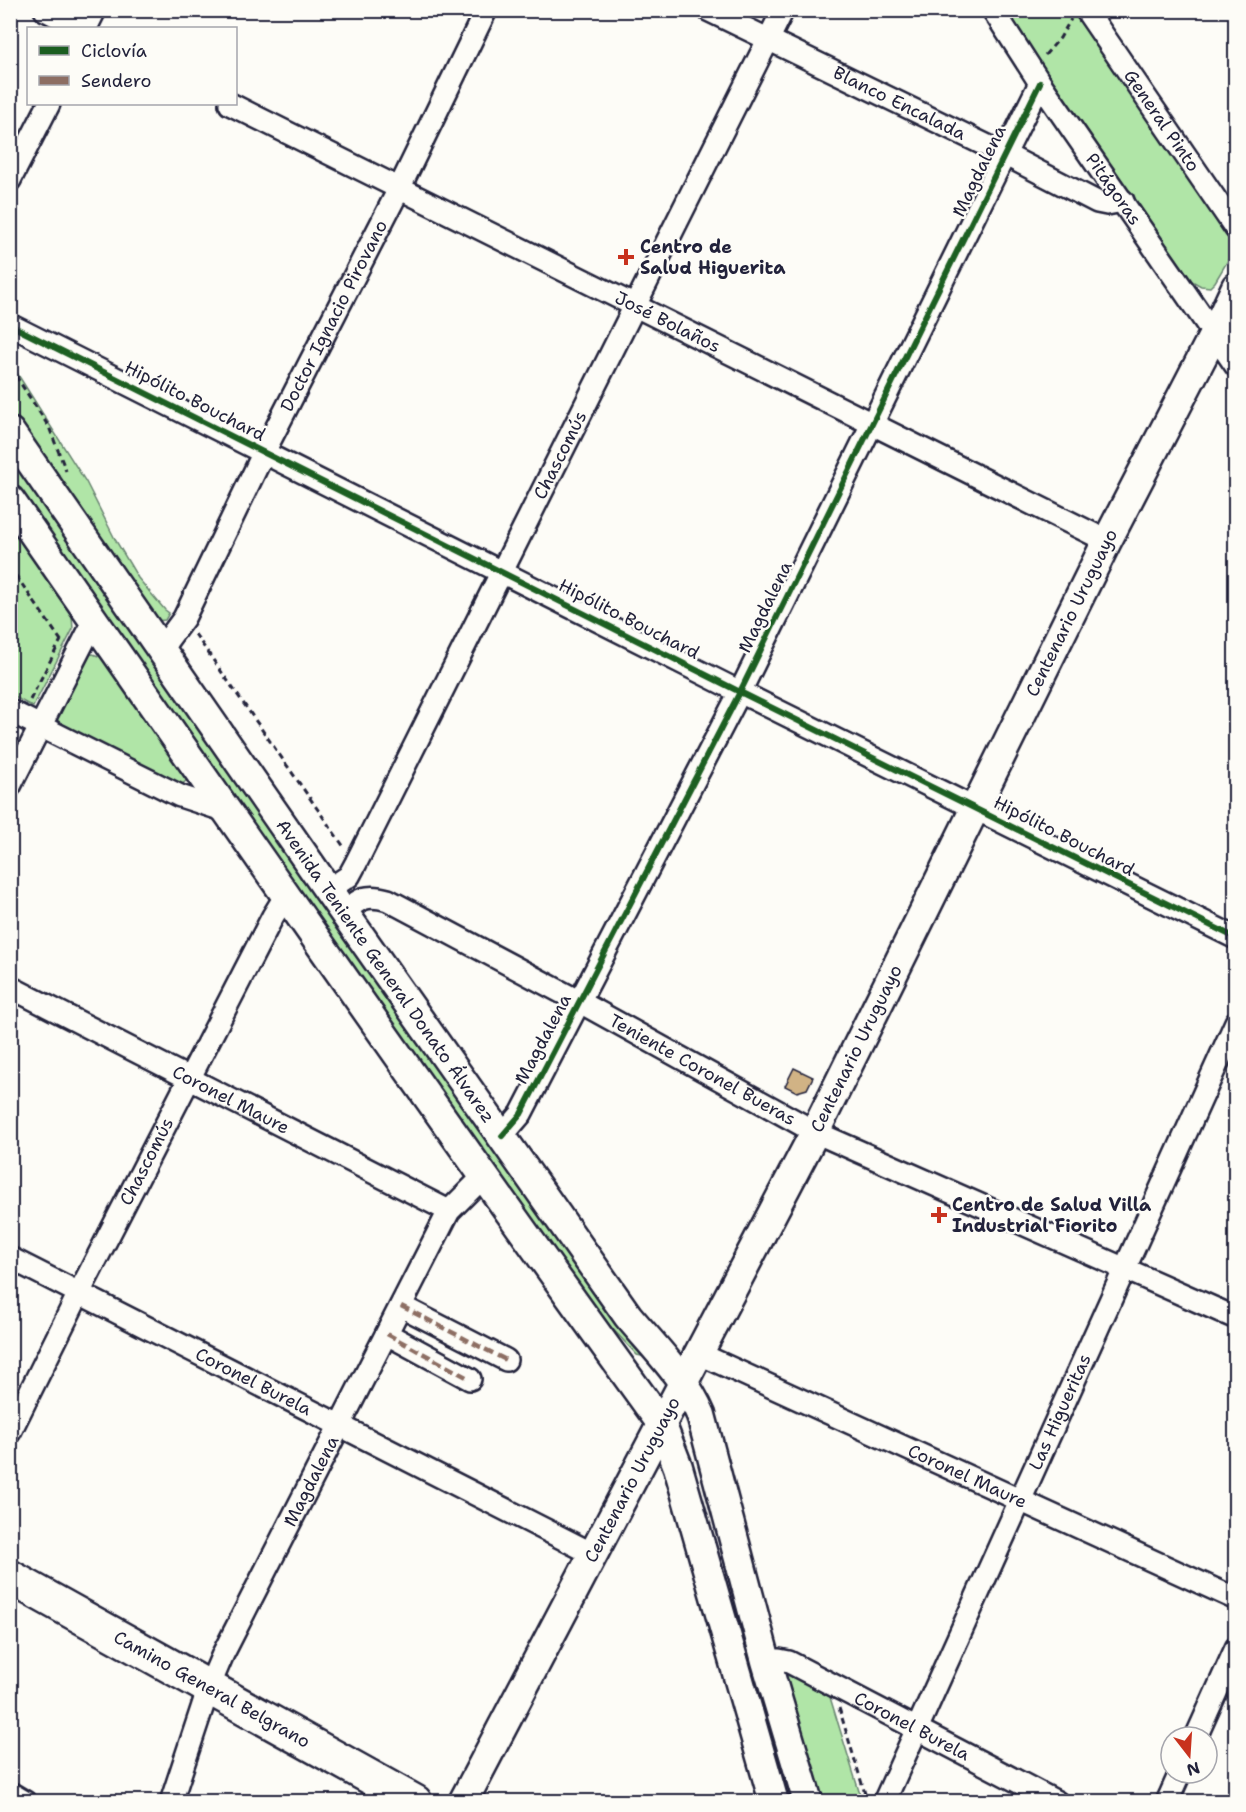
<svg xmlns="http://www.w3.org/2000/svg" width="1246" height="1812" font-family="'Shantell Sans',sans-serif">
<rect width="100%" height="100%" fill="#fdfcf7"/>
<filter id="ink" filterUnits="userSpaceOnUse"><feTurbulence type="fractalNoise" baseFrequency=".0167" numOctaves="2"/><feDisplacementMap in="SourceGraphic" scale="12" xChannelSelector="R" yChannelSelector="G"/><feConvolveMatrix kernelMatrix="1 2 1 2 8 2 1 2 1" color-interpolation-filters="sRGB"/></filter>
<g filter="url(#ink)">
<g fill="#b0e5a7" stroke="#698471" stroke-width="1.5">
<polygon points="1005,11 1077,11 1228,236 1233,252 1215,282 1210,287 1201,286 1192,281"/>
<polygon points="10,362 86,482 116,541 138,578 165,610 169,613 165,620 156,621 151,617 11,412"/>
<polygon points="10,450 642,1352 642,1356 637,1355 570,1283 11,482"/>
<polygon points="10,527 72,616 73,629 33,707 11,695"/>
<polygon points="93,654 101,657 186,773 187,780 180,786 63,727 57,719 56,709 88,655"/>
<polygon points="788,1672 829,1694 862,1801 820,1801 784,1676"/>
</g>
<polygon fill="#d1b385" stroke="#22223b" stroke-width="1.5" points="794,1068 813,1077 807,1089 797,1092 785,1086"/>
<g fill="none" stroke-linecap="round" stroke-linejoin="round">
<g stroke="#22223b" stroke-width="26">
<g id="street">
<polyline points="45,10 80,28"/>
<path id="s1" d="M708,10L1004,154L1097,202L1107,204L1123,201"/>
<path id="s2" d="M993,10L1040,83L1236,366"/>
<path id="s3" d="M1086,10L1236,229"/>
<polyline points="86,28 95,10"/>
<path id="s4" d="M230,104L1107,541"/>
<polyline points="10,180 49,104"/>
<polyline points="10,325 740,692 1236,938"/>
<path id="s5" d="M161,649L184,618L264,452L399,189L486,10"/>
<polyline points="10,711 180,796 226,811"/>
<polyline points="10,786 94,621"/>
<path id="s6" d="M328,890L349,876L356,863L783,10"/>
<path id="s7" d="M344,912C360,898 367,894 388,900L580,1002L815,1132L1236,1318"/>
<path id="s8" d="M10,987L449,1211"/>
<polyline points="502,1136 521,1114 740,692 1040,83"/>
<path id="s9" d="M10,1258L593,1554"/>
<polyline points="401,1306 506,1360"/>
<polyline points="387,1334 470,1379"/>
<path id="s10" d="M700,1354L1236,1599"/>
<path id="s11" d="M10,1432L79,1293L273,916L286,895"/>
<path id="s12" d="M766,1661L779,1660L789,1662L1057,1802"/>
<polyline points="1196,1737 1236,1648"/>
<polyline points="10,1793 25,1802"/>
<path id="s13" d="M171,1802L209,1687L223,1654L449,1211L483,1177"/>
<path id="s14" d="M884,1802L1236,1022"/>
<polyline points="1167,1802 1180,1773"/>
</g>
</g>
<g stroke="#22223b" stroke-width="33">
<g id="secondary">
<path id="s15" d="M10,432L328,890L628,1316C654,1347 685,1377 701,1415L766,1661L808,1802"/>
<path d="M10,500C225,809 440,1118 661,1423L678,1467L774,1802"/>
<path id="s16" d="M463,1802L815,1132L1107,541L1214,334L1236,287"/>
</g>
</g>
<g stroke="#22223b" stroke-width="38">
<g id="primary">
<path id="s17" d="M10,1577L415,1802"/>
</g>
</g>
<g stroke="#22223b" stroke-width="3" stroke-dasharray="6 4.5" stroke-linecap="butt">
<polyline points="1045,55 1060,38 1071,19"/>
<polyline points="10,367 49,427 66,471"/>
<polyline points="10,567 62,642"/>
<polyline points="195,634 344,847"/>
<polyline points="30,700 61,640"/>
<polyline points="10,739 14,732"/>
<polyline points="839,1708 866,1797"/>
</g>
<use href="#street" stroke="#fdfcf7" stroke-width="21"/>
<use href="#secondary" stroke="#fdfcf7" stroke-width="28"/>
<use href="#primary" stroke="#fdfcf7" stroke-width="33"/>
<g stroke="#8d6e63" stroke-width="4.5" stroke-dasharray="9 4.5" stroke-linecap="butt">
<polyline points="401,1306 506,1360"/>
<polyline points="387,1334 470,1379"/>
</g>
<g stroke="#fdfcf7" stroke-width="10">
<g id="cycleway">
<polyline points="10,325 740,692 1236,938"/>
<polyline points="502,1136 521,1114 740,692 1040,83"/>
</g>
</g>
<use href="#cycleway" stroke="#1b5e20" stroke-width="6"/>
</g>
</g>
<g fill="#c8321e" stroke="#fdfcf7" stroke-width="2">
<path d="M623 248h6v6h6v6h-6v6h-6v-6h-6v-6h6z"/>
<path d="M936 1206h6v6h6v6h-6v6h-6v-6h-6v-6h6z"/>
</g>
<g text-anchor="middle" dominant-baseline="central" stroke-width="5" stroke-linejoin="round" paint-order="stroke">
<g font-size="18" fill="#22223b" stroke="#fdfcf7">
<text stroke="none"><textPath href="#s1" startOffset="213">Blanco Encalada</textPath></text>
<text stroke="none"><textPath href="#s3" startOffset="134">General Pinto</textPath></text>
<text transform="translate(979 171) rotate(-64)">Magdalena</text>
<text stroke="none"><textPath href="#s2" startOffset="216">Pitágoras</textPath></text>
<text stroke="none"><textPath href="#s5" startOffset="376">Doctor Ignacio Pirovano</textPath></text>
<text stroke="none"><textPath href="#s4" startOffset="489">José Bolaños</textPath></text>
<text transform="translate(195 401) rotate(27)">Hipólito Bouchard</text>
<text stroke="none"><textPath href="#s6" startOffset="496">Chascomús</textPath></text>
<text transform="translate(765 607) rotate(-64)">Magdalena</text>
<text stroke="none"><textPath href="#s16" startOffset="1336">Centenario Uruguayo</textPath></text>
<text transform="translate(629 619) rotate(27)">Hipólito Bouchard</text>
<text transform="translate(1064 836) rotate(27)">Hipólito Bouchard</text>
<text stroke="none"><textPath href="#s15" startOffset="657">Avenida Teniente General Donato Álvarez</textPath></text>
<text transform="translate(543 1039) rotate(-62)">Magdalena</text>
<text stroke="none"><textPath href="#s16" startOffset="850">Centenario Uruguayo</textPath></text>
<text stroke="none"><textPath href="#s7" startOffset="406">Teniente Coronel Bueras</textPath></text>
<text stroke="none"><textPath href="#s8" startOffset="248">Coronel Maure</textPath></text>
<text stroke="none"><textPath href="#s11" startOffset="303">Chascomús</textPath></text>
<text stroke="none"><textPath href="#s9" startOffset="273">Coronel Burela</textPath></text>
<text stroke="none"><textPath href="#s14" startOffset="428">Las Higueritas</textPath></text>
<text stroke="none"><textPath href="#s10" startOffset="294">Coronel Maure</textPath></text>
<text stroke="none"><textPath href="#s16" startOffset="364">Centenario Uruguayo</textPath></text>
<text stroke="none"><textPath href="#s13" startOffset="351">Magdalena</textPath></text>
<text stroke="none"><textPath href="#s17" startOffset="231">Camino General Belgrano</textPath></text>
<text stroke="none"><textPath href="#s12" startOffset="162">Coronel Burela</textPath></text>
</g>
<g font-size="18" font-weight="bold" fill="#22223b" stroke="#fdfcf7" text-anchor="start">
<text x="640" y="247">Centro de<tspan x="640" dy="21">Salud Higuerita</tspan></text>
<text x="952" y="1205">Centro de Salud Villa<tspan x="952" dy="21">Industrial Fiorito</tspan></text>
</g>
</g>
<rect width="1246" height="1812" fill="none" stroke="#fdfcf7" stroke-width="36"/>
<rect x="18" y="18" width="1210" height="1776" fill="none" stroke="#22223b" stroke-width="2" filter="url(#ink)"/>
<rect x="27" y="27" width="210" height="78" fill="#fdfcf7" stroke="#a5a5ac" stroke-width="1.5"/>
<rect x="39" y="46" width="30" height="9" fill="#1b5e20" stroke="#a5a5ac" stroke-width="1.5"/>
<text x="81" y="57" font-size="18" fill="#22223b">Ciclovía</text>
<rect x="39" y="76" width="30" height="9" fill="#8d6e63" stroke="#a5a5ac" stroke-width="1.5"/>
<text x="81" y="87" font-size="18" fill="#22223b">Sendero</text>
<g transform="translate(1189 1755) rotate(163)"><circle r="28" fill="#fdfcf7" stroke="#a5a5ac" stroke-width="1.5"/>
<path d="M0-4.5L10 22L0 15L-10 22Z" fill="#c8321e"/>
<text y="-9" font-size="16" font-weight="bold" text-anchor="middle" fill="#22223b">N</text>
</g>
</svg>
